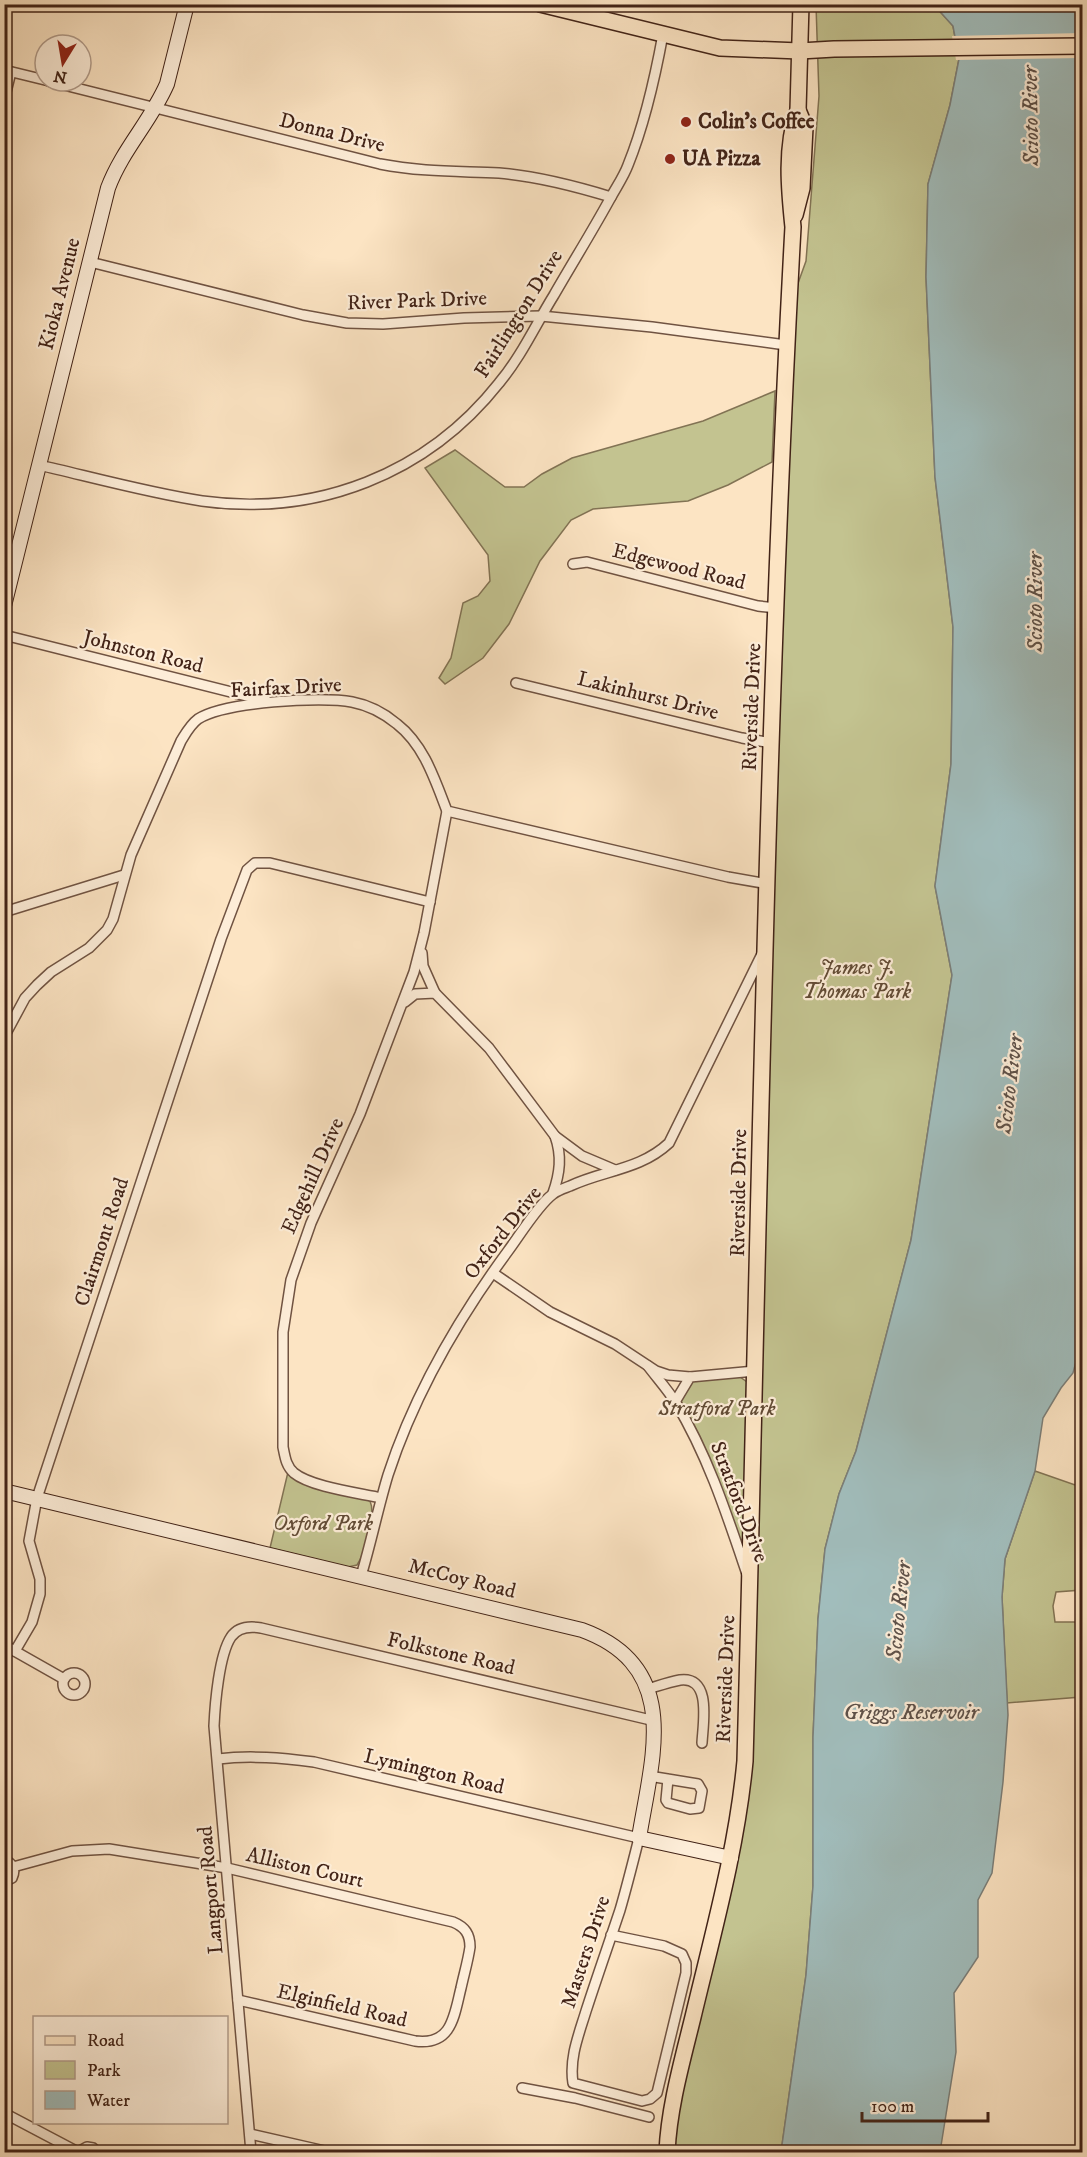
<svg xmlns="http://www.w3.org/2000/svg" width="1087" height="2157" font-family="'IM FELL DW Pica',serif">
<rect width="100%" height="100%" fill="#fce4c3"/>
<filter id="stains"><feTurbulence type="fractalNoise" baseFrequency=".00333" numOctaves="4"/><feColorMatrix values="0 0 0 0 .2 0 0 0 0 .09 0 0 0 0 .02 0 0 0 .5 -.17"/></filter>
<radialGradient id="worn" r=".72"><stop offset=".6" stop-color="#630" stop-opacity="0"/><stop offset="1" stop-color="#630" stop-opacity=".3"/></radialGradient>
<g fill="#c3c390" stroke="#827354" stroke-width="1.5">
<polygon points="816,5 934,5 953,26 959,59 950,105 928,184 926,277 935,477 953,627 951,764 935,886 952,975 911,1240 856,1451 839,1494 825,1549 818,1619 813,1737 813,1886 806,1975 781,2152 667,2152 737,1825 788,311 806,261 819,96"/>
<polygon points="775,391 772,462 728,485 688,501 593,509 571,520 540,561 509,624 483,658 445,684 439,678 451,658 463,603 478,596 490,581 488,555 425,468 455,450 505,487 524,487 542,474 572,458 703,421"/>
<polygon points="740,1377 747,1382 748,1386 744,1540 738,1539 679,1402 692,1380"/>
<polygon points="1035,1471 1081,1487 1078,1527 1082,1528 1082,1590 1056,1592 1053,1606 1055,1622 1077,1622 1082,1643 1077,1668 1081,1697 1007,1703 1002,1597 1005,1559"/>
<path d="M288,1472L370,1501C376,1514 365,1553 357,1565L348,1567L270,1548Z"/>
</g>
<polygon fill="#a1bdbc" stroke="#7b7f7a" stroke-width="1.5" points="934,5 1082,5 1082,1339 1073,1373 1061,1388 1043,1418 1035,1471 1005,1559 1002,1597 1008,1715 1003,1782 992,1873 978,1900 978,1957 954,1993 956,2052 940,2152 781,2152 806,1975 813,1886 813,1737 818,1619 825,1549 839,1494 856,1451 911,1240 952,975 935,886 951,764 953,627 935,477 926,277 928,184 950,105 959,59 953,26"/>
<polygon fill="#fce4c3" points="1082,33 1082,58 956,60 952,36"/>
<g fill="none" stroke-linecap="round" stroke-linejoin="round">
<g stroke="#705342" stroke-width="12">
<g id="street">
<polyline points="4,70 45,80"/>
<path d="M48,81L380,164C422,172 457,171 499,173C536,176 575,186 611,197"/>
<polyline points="4,100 11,72"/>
<polyline points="90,262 303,315 347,323 383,324 464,318 541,316 652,327 786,345"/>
<path d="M39,465C91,477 149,493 202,501C317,517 427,474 499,383C521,357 536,324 554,295C573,262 593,230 611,197C617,186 624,176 628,165C645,123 655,78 663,34"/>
<polyline points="573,564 587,562 758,606 777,608"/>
<polyline points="4,635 267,701"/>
<polyline points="516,683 742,738 772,743"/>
<polyline points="4,912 124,875"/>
<polyline points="422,953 423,966 435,993"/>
<polyline points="405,1002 415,994 435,993 489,1048 555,1136 582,1156 615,1170"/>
<path d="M4,1037L25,998L37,985L51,972L89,948L107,930L113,919L131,855L181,741C186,733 190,725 198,719C224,702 322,696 352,702C368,705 385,714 397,724C424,745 435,780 447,811L728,877L768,884"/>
<path d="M553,1193C560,1173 562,1156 555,1136"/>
<polyline points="493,1273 550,1312 615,1344 656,1371 668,1375 690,1377"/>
<path d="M648,1366C657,1378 668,1390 676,1403C708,1456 727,1515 747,1574"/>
<polyline points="675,1402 690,1377 755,1371"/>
<path d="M381,1498C359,1493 311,1487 294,1473C286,1466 285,1457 283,1447V1332L291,1280L311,1223L360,1114L414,972L424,933L447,811"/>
<path d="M361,1576C371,1543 378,1508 388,1475C414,1395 458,1319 508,1251C520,1235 538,1205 553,1194C558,1190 565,1188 570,1186C604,1170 640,1170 669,1143L763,952"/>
<polyline points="4,1645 64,1679"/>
<polyline points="15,1651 32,1622 40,1594 40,1579 29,1541 37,1498 221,939 247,870 255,863 270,863 430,902"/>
<circle cx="74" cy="1684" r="11"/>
<path d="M648,1689C658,1686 669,1682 680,1680C712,1676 703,1723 702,1743"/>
<path d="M218,1759C251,1755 282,1758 314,1762L639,1838C633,1862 627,1886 620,1910C609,1943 597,1977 586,2011C579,2034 569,2058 573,2083L642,2101L650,2099L657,2093L686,1973V1963L682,1954L664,1946L611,1935"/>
<polyline points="649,1776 698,1784 702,1791 699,1808 690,1809 668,1803 666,1800 668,1779"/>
<path d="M4,1860C13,1863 16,1870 12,1878L4,1882"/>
<path d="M13,1867L72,1851L109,1849L227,1868L453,1922C465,1927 470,1934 470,1947C468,1961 464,1974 461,1988C454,2016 452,2046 415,2041L238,2000"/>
<polyline points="522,2088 575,2098 649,2117"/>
<polyline points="4,2113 78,2152"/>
<polyline points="250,2134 329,2152"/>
<polyline points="78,2152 87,2147 93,2148 97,2152"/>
<path d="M251,2152L214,1726C215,1704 219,1655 231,1637C238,1627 250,1626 261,1628L655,1721"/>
</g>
</g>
<g stroke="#422317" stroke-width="16">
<g id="secondary">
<path d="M4,606L108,188C122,150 151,121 167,84L187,4"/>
<path d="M4,1491L582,1630C683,1667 652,1757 639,1838L731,1858"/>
</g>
</g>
<g stroke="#422317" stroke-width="18">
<g id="primary">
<polyline points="540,4 720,48 800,51 834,49 1082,46"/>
<polyline points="795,215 802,188 805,127 798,110"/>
<path d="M667,2152C669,2107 682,2062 693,2017C713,1933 737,1848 745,1761C759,1250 765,738 793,227C789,189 785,147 798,110L801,4"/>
</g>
</g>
<use href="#street" stroke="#fdedd8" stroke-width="9"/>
<use href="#secondary" stroke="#fdedd8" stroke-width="14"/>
<use href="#primary" stroke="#fce4c3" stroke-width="15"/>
</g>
<g fill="#8f2418" stroke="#fdedd8" stroke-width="2">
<circle cx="686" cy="122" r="6"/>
<circle cx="670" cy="159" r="6"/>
</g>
<g text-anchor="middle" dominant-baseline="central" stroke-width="4.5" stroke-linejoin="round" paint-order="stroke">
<g font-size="21" font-weight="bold" fill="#422317" stroke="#fdedd8" text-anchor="start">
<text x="698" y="122">Colin's Coffee</text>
<text x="682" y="159">UA Pizza</text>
</g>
<g font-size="21" fill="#422317" stroke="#fdedd8">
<text transform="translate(332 133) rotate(14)">Donna Drive</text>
<text transform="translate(60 294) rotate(-76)">Kioka Avenue</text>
<text transform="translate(417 301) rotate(-2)">River Park Drive</text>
<text transform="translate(519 314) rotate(-58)">Fairlington Drive</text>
<text transform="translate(679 567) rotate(14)">Edgewood Road</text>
<text transform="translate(143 652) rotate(14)">Johnston Road</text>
<text transform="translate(286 688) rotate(-3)">Fairfax Drive</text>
<text transform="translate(648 696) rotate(14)">Lakinhurst Drive</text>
<text transform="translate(752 707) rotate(-88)">Riverside Drive</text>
<text transform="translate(313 1176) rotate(-66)">Edgehill Drive</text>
<text transform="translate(739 1193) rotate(-89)">Riverside Drive</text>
<text transform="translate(503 1233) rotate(-52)">Oxford Drive</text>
<text transform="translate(102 1242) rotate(-72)">Clairmont Road</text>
<text transform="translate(739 1502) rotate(69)">Stratford Drive</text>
<text transform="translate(462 1579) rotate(14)">McCoy Road</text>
<text transform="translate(451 1654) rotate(13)">Folkstone Road</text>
<text transform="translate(726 1679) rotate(-88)">Riverside Drive</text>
<text transform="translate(434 1772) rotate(13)">Lymington Road</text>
<text transform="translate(305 1868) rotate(13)">Alliston Court</text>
<text transform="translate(211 1890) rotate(-95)">Langport Road</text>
<text transform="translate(586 1952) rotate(-72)">Masters Drive</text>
<text transform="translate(342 2006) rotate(13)">Elginfield Road</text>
</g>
<g font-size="21" font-style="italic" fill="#624b35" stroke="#fdedd8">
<text x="857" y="968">James J.<tspan x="857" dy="24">Thomas Park</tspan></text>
<text x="717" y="1409">Stratford Park</text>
<text x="323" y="1524">Oxford Park</text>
</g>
<g font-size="22" font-style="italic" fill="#5e5149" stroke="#fdedd8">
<text transform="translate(1031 116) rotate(-91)">Scioto River</text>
<text transform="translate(1035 602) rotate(-90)">Scioto River</text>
<text transform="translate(1010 1084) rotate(-83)">Scioto River</text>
<text transform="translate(899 1611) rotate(-84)">Scioto River</text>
<text x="911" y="1712">Griggs Reservoir</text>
</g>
</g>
<rect width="1087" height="2157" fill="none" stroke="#fce4c3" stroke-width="24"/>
<rect x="6" y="6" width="1075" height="2145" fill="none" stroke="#422317" stroke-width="3"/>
<rect x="12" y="12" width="1063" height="2133" fill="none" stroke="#422317" stroke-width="1.5"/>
<rect x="33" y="2016" width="195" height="108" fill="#fdedd8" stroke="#b29c8b" stroke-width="1.5"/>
<rect x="45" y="2036" width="30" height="9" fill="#fce4c3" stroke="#b29c8b" stroke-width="1.5"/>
<text x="87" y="2046" font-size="18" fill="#422317">Road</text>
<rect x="45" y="2061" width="30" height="18" fill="#c3c390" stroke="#b29c8b" stroke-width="1.5"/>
<text x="87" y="2076" font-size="18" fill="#422317">Park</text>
<rect x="45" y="2091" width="30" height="18" fill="#a1bdbc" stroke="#b29c8b" stroke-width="1.5"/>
<text x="87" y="2106" font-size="18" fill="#422317">Water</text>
<g transform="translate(63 63) rotate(191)"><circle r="28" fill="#fdedd8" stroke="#b29c8b" stroke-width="1.5"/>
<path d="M0-4.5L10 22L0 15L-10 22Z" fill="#8f2418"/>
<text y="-9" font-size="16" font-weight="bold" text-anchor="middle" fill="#422317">N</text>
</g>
<path d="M862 2112v9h126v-9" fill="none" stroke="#422317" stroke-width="3"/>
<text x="871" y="2112" font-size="18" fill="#422317" stroke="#fdedd8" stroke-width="4.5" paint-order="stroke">100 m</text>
<rect width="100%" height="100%" filter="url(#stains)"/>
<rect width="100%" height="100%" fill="url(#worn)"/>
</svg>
